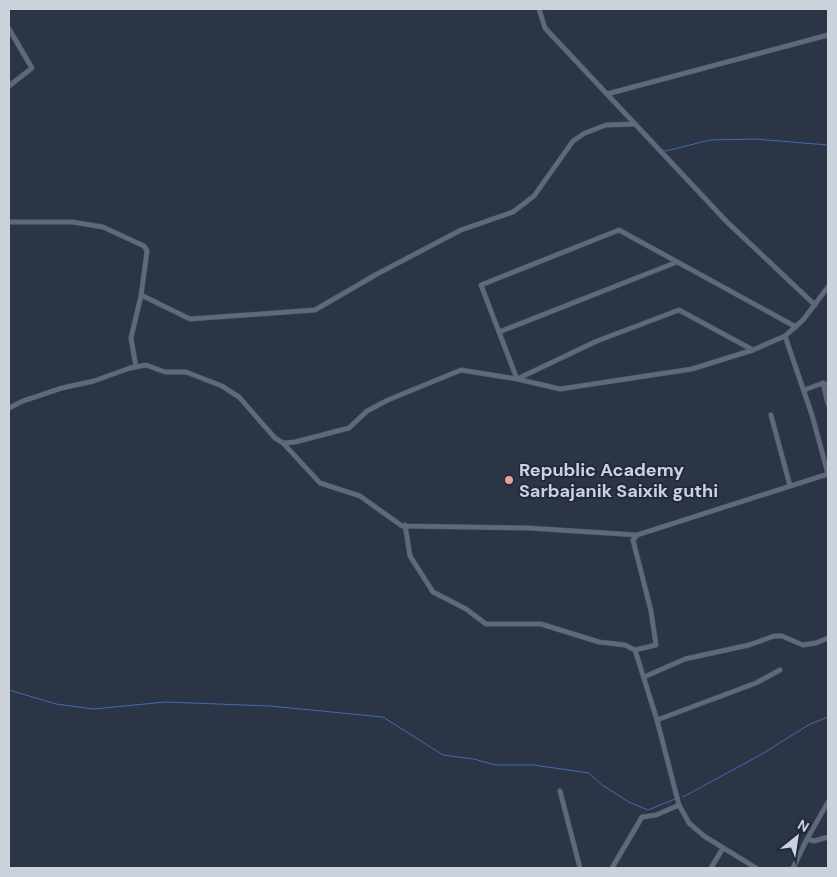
<svg xmlns="http://www.w3.org/2000/svg" width="837" height="877" font-family="'DM Sans',sans-serif">
<rect width="100%" height="100%" fill="#2b3546"/>
<g fill="none" stroke-linecap="round" stroke-linejoin="round">
<g stroke="#426bb0" stroke-width="1">
<polyline points="661,149 666,151 710,140 755,139 828,145"/>
<polyline points="9,690 56,704 94,709 165,702 270,706 383,717 443,755 474,759 495,765 534,765 589,773 602,785 629,802 648,810 675,799"/>
<polyline points="683,797 762,754 810,724 828,717"/>
</g>
<g stroke="#47505d" stroke-width="5.5">
<g id="street">
<polyline points="539,9 545,28 727,222 815,305"/>
<polyline points="9,29 32,68 9,86"/>
<polyline points="607,94 828,35"/>
<polyline points="9,222 72,222 103,227 144,246 147,251 141,296 131,338 136,367"/>
<polyline points="141,295 190,319 315,310 377,274 461,230 513,212 534,196 573,141 585,133 606,125 635,124"/>
<polyline points="499,332 677,262"/>
<polyline points="785,336 812,415 828,474"/>
<polyline points="753,350 679,310 597,341 517,379 481,285 619,230 796,327"/>
<polyline points="823,383 828,404"/>
<polyline points="804,390 823,383 828,385"/>
<polyline points="9,408 23,401 62,388 94,381 130,368 146,365 165,372 186,372 222,386 239,397 275,438 283,443 295,442 349,428 367,411 388,400 461,370 517,379 560,389 692,369 753,350 785,336 803,320 828,287"/>
<polyline points="771,415 790,486"/>
<polyline points="283,443 320,483 360,496 402,526 528,528 637,535 828,474"/>
<polyline points="405,525 410,556 433,592 466,609 486,624 541,624 599,642 625,645 635,650 656,645 651,611 633,540 637,535"/>
<polyline points="635,650 657,720 679,805 689,823 704,836 756,868"/>
<polyline points="644,677 685,659 749,645 774,636 782,636 803,645 816,643 828,638"/>
<polyline points="657,720 756,683 780,670"/>
<polyline points="560,791 580,868"/>
<polyline points="807,839 828,802"/>
<polyline points="612,868 642,817 656,815 679,805"/>
<polyline points="711,868 723,848"/>
<polyline points="793,868 807,839 814,841 828,837"/>
</g>
</g>
<use href="#street" stroke="#5e697c" stroke-width="4.5"/>
</g>
<circle fill="#f59c93" stroke="#212b3b" stroke-width="2" cx="509" cy="480" r="5"/>
<g text-anchor="middle" dominant-baseline="central" stroke-width="4" stroke-linejoin="round" paint-order="stroke">
<g font-size="18" font-weight="bold" fill="#cbd2dc" stroke="#212b3b" text-anchor="start">
<text x="519" y="470">Republic Academy<tspan x="519" dy="21">Sarbajanik Saixik guthi</tspan></text>
</g>
</g>
<rect width="837" height="877" fill="none" stroke="#cbd2dc" stroke-width="20"/>
<g transform="translate(797 837) rotate(30)" stroke="#212b3b" stroke-width="4" paint-order="stroke">
<path d="M0-4L9 19L0 12L-9 19Z" fill="#cbd2dc"/>
<text y="-8" font-size="14" font-weight="bold" text-anchor="middle" fill="#cbd2dc">N</text>
</g>
</svg>
